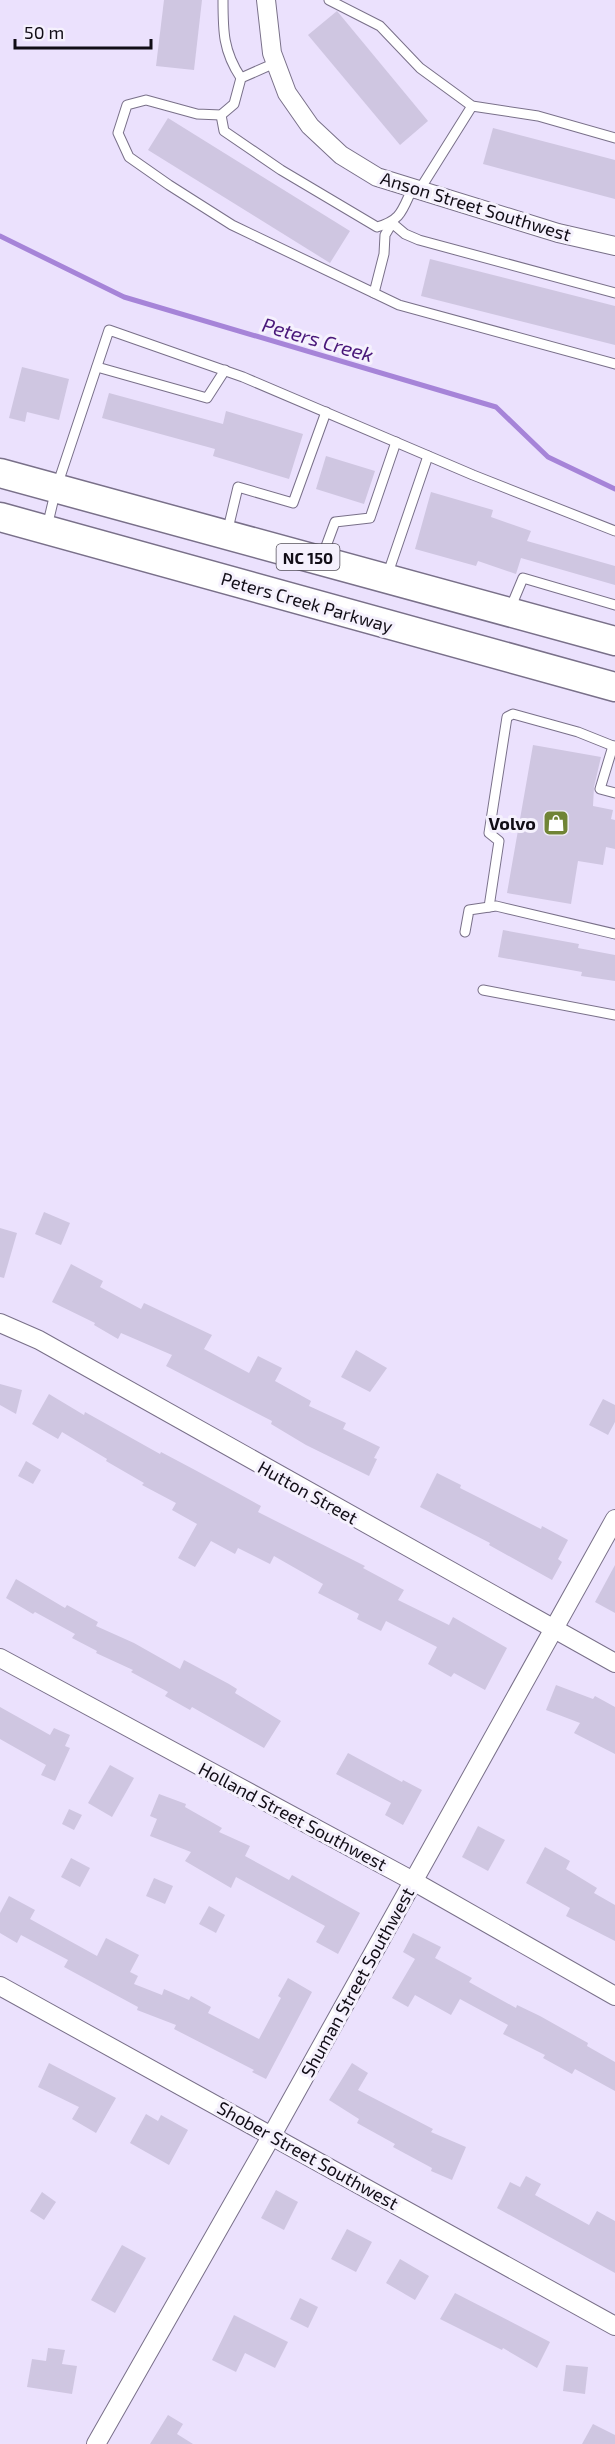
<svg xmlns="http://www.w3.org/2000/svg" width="615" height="2444" font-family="'Exo 2',sans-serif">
<rect width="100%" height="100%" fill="#ebe1fd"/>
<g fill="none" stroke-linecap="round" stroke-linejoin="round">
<polyline stroke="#a684d8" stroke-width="5" points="0,236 124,297 496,407 548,457 615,489"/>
</g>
<g fill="#cfc6e1">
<polygon points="164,0 202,0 194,70 156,66"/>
<polygon points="337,11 428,121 400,145 308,35"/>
<polygon points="168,118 350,231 330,263 148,150"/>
<polygon points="493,128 615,160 615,199 483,164"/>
<polygon points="430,259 615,306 615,345 421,296"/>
<polygon points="22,367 69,379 59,420 27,412 25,422 9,418"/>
<polygon points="109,393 223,424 226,411 303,434 289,479 213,456 215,449 102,418"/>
<polygon points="326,456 375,471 364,504 316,489"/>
<polygon points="431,492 493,510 491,517 531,531 527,541 615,566 615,585 521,558 516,574 478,561 476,566 415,549"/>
<polygon points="533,745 601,757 594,787 593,806 613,810 611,819 615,820 615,849 606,847 603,865 578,861 571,904 507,893"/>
<polygon points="503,930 579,944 578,948 615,955 615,981 581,976 582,972 498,957"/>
<polygon points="44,1212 70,1223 61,1245 35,1234"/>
<polygon points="0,1228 17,1233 4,1278 0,1277"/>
<polygon points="71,1264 103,1281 100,1287 141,1309 144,1303 212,1335 204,1349 249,1373 258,1356 282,1368 275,1381 311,1401 309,1406 346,1423 343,1429 380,1447 374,1458 377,1459 369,1476 306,1445 271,1424 272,1421 166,1366 172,1355 121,1333 118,1339 94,1325 95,1323 52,1302"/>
<polygon points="356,1350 387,1368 370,1392 341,1377"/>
<polygon points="0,1384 22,1390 16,1414 0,1405"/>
<polygon points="49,1394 84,1415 85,1412 160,1454 161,1452 195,1470 261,1506 258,1512 365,1566 363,1568 404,1590 398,1600 449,1625 453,1617 507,1648 485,1690 454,1673 451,1677 428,1664 437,1647 386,1621 381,1631 357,1619 359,1614 318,1593 323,1584 274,1556 270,1564 238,1548 235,1554 211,1541 195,1567 178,1558 197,1524 172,1510 176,1503 142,1485 144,1483 106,1461 107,1459 62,1432 58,1439 32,1424"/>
<polygon points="603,1399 615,1405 615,1422 608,1435 589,1425"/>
<polygon points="26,1461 41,1470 33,1484 18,1476"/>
<polygon points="437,1473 461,1485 460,1488 541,1529 542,1526 568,1540 558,1559 562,1562 552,1580 489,1545 490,1543 420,1507"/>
<polygon points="615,1565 615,1613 595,1602"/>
<polygon points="16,1579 65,1608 67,1605 98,1622 96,1626 134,1643 180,1669 184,1660 229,1684 237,1689 235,1693 281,1721 264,1748 192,1707 190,1710 165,1696 168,1692 131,1672 133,1670 96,1653 97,1651 72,1638 75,1634 35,1612 33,1614 6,1598"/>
<polygon points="556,1685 593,1699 595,1696 615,1707 615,1754 574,1733 580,1723 546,1710"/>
<polygon points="0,1707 50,1735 54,1728 70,1735 65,1746 70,1748 55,1781 41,1775 46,1765 0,1739"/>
<polygon points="348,1753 402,1782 403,1780 422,1790 403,1825 385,1815 391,1803 336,1774"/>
<polygon points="110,1765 134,1778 112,1817 88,1803"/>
<polygon points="159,1794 186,1804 185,1807 222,1828 219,1832 250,1846 245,1856 289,1880 292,1875 360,1913 338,1954 316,1942 325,1926 236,1877 231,1888 185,1861 191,1852 150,1836 157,1819 150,1816"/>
<polygon points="69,1809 82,1815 74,1830 62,1824"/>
<polygon points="478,1826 505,1840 488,1871 462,1857"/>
<polygon points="545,1847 570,1861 566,1869 597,1888 594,1893 615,1905 615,1941 566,1916 570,1908 526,1883"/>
<polygon points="71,1858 90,1868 80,1887 61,1877"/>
<polygon points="154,1878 173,1886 165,1904 146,1896"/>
<polygon points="9,1896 35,1910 30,1919 97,1956 106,1938 139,1955 130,1972 138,1976 134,1984 162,1995 164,1989 189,2000 191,1996 211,2007 208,2013 259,2039 281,1998 278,1996 288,1978 312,1992 266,2079 252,2072 254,2070 174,2029 176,2025 137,2010 138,2007 64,1967 68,1960 21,1935 17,1943 0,1933 0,1913"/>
<polygon points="209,1906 225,1915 216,1933 199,1924"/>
<polygon points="413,1933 441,1947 435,1958 472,1978 469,1982 516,2008 517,2005 540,2016 588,2043 587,2046 615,2062 615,2091 575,2069 572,2074 543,2058 545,2055 503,2034 508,2025 460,1999 451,2015 415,1995 408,2007 392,1998 415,1959 403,1952"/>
<polygon points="49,2063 116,2098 96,2133 72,2119 79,2107 38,2087"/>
<polygon points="352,2063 368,2073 358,2090 433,2129 431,2132 466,2147 452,2180 431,2171 432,2168 393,2147 395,2144 357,2123 359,2119 329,2100"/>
<polygon points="146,2114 158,2121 161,2115 188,2130 169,2165 130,2143"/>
<polygon points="526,2176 541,2184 535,2195 589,2225 597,2211 615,2221 615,2273 497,2208 510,2182 520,2187"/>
<polygon points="276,2190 298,2202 284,2230 261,2218"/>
<polygon points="42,2192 56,2202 44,2220 30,2211"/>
<polygon points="347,2229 372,2242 356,2272 331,2259"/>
<polygon points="122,2245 146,2258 115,2313 91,2300"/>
<polygon points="400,2259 429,2276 415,2300 386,2283"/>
<polygon points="455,2293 550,2342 537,2368 503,2348 502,2350 440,2319"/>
<polygon points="300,2298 318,2307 308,2328 290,2319"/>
<polygon points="234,2315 288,2342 275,2368 245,2353 236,2372 212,2360"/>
<polygon points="48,2348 65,2350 62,2364 77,2366 72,2394 27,2387 32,2359 46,2361"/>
<polygon points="566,2365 588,2367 585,2394 563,2391"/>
<polygon points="168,2415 183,2424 177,2434 193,2444 150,2444"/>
<polygon points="593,2424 615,2435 615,2444 582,2444"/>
</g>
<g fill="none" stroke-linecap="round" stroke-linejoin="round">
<g stroke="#797089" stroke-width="11">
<g id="lane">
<path d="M223,0C223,31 223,51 241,78"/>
<polyline points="329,0 380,26 420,68 472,106 538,116 615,138"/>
<polyline points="275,63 241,78 234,104 221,115 197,114 146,100 127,105 118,133 129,157 169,185 232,225 399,305 615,364"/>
<path d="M221,115L224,131L281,170L377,227C402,220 402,210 413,187"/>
<polyline points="420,189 472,106"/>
<polyline points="374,293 384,254 385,235 392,223 405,234 419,240 615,293"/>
<polyline points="97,367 207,398 225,370"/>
<polyline points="47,527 56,489 109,330 243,377 473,475 615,531"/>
<polyline points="227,533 238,487 293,503 326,412"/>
<polyline points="322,557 335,522 370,518 396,442"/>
<polyline points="387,576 428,456"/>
<polyline points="510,609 523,578 615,605"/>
<polyline points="615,746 613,746 600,789 615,793"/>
<polyline points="489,907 499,841 489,833 507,717 513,714 578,732 613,746"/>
<polyline points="465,932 469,910 496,906 615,934"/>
<polyline points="483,990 615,1015"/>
</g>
</g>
<g stroke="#797089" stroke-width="20">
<g id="street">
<polyline points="266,0 272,53 287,93 310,126 341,155 377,177 558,233 615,246"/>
<polyline points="0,1323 39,1340 615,1663"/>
<polyline points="0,1658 413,1881 615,1996"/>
<polyline points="0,1986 615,2326"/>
<polyline points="96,2444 272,2135 615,1519"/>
</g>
</g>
<g stroke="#797089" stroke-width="31">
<g id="primary">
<polyline points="0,473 615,641"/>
<polyline points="0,517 615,687"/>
</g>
</g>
<use href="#lane" stroke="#fff" stroke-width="9"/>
<use href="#street" stroke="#fff" stroke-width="18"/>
<use href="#primary" stroke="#fff" stroke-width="28"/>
</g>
<defs>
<g id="shop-square" transform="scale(1.35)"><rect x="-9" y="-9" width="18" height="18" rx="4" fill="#708435" stroke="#f5f1fd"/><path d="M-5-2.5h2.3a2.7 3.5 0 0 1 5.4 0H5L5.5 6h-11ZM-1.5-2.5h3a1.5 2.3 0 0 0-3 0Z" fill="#fff"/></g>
</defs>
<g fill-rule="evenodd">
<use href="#shop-square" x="556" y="823"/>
</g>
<g text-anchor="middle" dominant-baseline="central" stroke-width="6" stroke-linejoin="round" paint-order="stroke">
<rect fill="#f5f1fd" stroke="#55515b" stroke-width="1.5" x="276.5" y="544" width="63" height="26" rx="4.5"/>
<g font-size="16" font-weight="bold" fill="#110d16">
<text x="308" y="557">NC 150</text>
</g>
<g font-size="18" fill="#110d16" stroke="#f5f1fd">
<text transform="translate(476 206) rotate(17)">Anson Street Southwest</text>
<text transform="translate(307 602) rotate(16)">Peters Creek Parkway</text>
<text transform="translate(308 1492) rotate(29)">Hutton Street</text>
<text transform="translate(293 1816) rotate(28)">Holland Street Southwest</text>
<text transform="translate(357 1982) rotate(-61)">Shuman Street Southwest</text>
<text transform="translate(308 2155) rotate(29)">Shober Street Southwest</text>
</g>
<g font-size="18" font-weight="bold" fill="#110d16" stroke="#f5f1fd" text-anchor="end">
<text x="536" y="823">Volvo</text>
</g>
<g font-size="20" font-style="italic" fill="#491779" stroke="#f5f1fd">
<text transform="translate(318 339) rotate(16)">Peters Creek</text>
</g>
</g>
<path d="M15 39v9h136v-9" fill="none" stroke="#110d16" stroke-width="3"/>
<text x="24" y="39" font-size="18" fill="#110d16" stroke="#f5f1fd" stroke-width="4.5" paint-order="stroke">50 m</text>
</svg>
